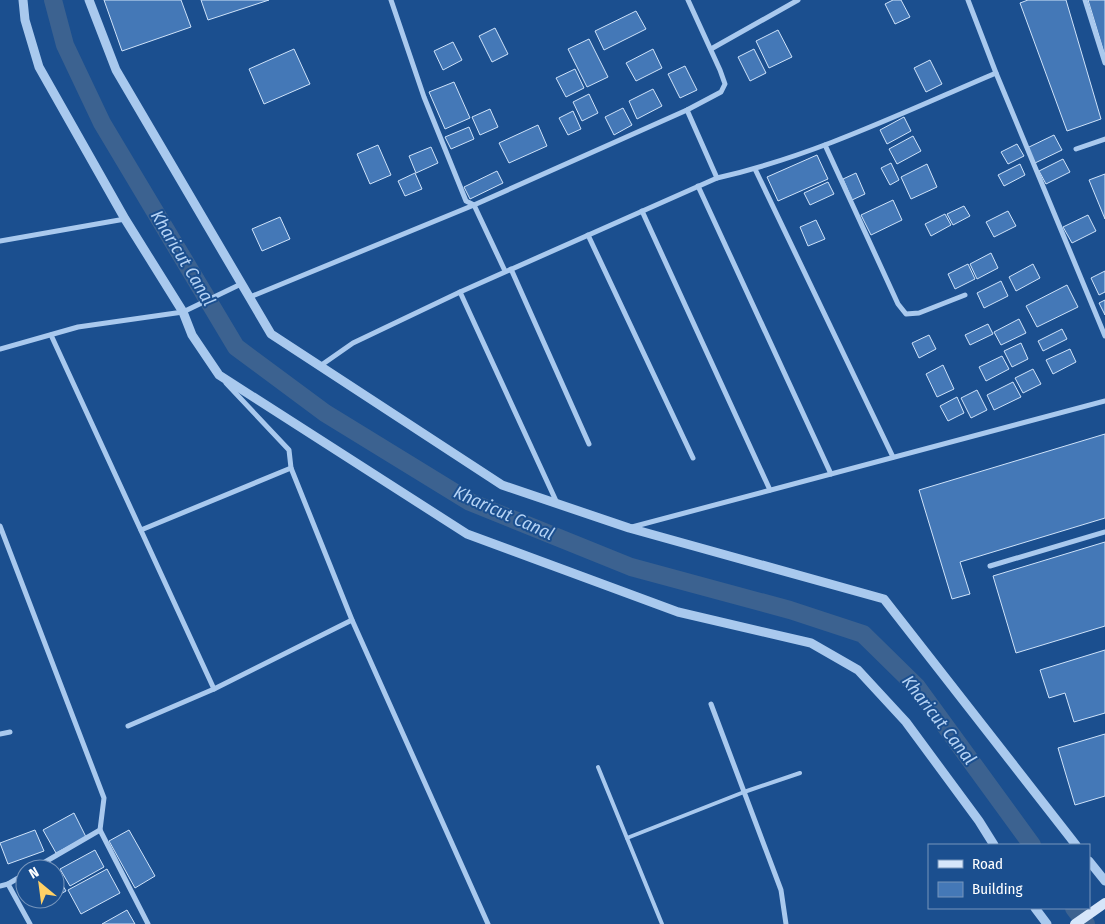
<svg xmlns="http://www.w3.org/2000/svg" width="1105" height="924" font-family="'Fira Sans Condensed',sans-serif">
<rect width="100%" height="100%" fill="#1b4f8f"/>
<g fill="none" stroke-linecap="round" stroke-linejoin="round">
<g stroke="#3c6290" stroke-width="18">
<polyline points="53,0 65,45 102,123 236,347 325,413 470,502 631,567 790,610 863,634 917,687 1032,845"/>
<polyline points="1074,908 1086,924"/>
</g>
</g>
<g fill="#4478b7" stroke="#cfe3fa">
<polygon points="104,0 181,0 191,27 122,51"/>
<polygon points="201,0 269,0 208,20"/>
<polygon points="893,0 901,0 910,17 895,24 885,4"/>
<polygon points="1028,0 1066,0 1101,119 1067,131 1020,3"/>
<polygon points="1088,0 1105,0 1105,56"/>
<polygon points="636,11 646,29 604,50 595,31"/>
<polygon points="495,28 508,54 492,62 479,36"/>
<polygon points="778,30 792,57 769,68 756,41"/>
<polygon points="589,39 608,77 587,87 568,49"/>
<polygon points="453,42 462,60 443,70 434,51"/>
<polygon points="294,49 310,84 264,104 249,69"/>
<polygon points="653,49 662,68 636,81 626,63"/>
<polygon points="754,49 766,73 750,81 738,57"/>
<polygon points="930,60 942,84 926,92 914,68"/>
<polygon points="685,66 697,90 680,98 668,74"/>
<polygon points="575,69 584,88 566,97 556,78"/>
<polygon points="454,82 470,118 445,129 429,92"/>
<polygon points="653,89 662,106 637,119 629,101"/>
<polygon points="589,94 598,113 582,121 573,102"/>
<polygon points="623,108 632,125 614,135 605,117"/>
<polygon points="490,109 498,127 480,135 472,117"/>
<polygon points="573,111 581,129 568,135 559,118"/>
<polygon points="904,117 911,131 887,144 880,130"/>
<polygon points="538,125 547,146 509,163 499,143"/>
<polygon points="469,127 474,139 451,149 445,137"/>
<polygon points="1054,135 1062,150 1035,163 1027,148"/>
<polygon points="913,136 921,151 897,164 889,149"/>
<polygon points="1017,144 1024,156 1008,164 1001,152"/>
<polygon points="378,145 391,175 370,184 357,154"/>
<polygon points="431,147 438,163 416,173 409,156"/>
<polygon points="817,155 828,179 778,201 767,177"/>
<polygon points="1063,159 1070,172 1046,184 1039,171"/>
<polygon points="891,163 899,180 890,185 881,168"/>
<polygon points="927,164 937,187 911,199 901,177"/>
<polygon points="1020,164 1025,175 1004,186 998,175"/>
<polygon points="497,171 503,183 470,199 464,187"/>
<polygon points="415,173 422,189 405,196 398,181"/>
<polygon points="856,173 865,194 852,200 843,179"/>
<polygon points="1105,174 1105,219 1089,180"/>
<polygon points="828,182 834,194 810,205 804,193"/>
<polygon points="893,200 902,220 871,235 861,215"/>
<polygon points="964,206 970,216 953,225 947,214"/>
<polygon points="1008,211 1016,226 994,237 986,222"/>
<polygon points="945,214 951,225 931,236 925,224"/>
<polygon points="1088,215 1096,231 1072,243 1063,227"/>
<polygon points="280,217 290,239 262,251 252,229"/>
<polygon points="816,220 825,239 808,246 800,227"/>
<polygon points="991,253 998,268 977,279 970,264"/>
<polygon points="968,264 975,279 955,289 948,274"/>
<polygon points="1033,264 1040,278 1016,291 1009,277"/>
<polygon points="1105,271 1105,292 1099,295 1091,278"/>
<polygon points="1001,281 1008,296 984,308 977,293"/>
<polygon points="1067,285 1078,307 1037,327 1026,306"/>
<polygon points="1105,300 1105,315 1099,303"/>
<polygon points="1019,319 1026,333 1001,345 994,332"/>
<polygon points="988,324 993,334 970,345 965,335"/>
<polygon points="1062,329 1067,339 1043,351 1038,341"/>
<polygon points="929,335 936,349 919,358 912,343"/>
<polygon points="1021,343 1028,359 1012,367 1004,351"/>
<polygon points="1070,349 1076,362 1053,374 1046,360"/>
<polygon points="1002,356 1009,369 986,381 979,367"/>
<polygon points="943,365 954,389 937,397 926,374"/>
<polygon points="1033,369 1041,384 1023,393 1015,378"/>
<polygon points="1013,382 1021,397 994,410 987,395"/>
<polygon points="977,390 987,410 971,418 961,398"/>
<polygon points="957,397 964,413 948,421 940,406"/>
<polygon points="1105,434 1105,518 960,562 970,594 952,599 919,490"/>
<polygon points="1105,542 1105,626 1016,653 993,576"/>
<polygon points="1105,650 1105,713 1074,722 1065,693 1049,698 1040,670"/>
<polygon points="1105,734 1105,796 1075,805 1058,748"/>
<polygon points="74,813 86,837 56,853 43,830"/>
<polygon points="35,830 44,851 8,864 0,843"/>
<polygon points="129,830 155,876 135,888 109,841"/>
<polygon points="95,850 104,867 70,886 60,869"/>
<polygon points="107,869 120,893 81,914 68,890"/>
<polygon points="55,872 66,891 55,897"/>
<polygon points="127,910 135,924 102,924"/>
</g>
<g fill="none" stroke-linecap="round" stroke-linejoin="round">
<g stroke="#a9c9ee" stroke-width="4">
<polyline points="598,767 662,924"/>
<polyline points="627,838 744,792 800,773"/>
</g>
<g stroke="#a9c9ee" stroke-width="5">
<polyline points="391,0 424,97 466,201 474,205 505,271"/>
<polyline points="968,0 996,73 1105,336"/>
<polyline points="1085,0 1105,63"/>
<polyline points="711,49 798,0"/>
<polyline points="687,110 717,178"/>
<polyline points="825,145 898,304 906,314 919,313 965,295"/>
<polyline points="1076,149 1105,139"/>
<polyline points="755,169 893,457"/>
<polyline points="698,186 831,474"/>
<polyline points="642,211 770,490"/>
<polyline points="588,235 693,458"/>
<polyline points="0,241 125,219"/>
<polyline points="511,269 589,444"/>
<polyline points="460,292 557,503"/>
<polyline points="250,297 474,205 687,110 721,92 725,84 720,70 688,0"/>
<polyline points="51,335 214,689"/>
<polyline points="0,349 78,327 183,312 241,284"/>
<path d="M320,366L353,343L460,292L717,178C814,156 904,112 996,73"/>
<polyline points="226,383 289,450 291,468 352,620 488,924"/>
<polyline points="0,526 104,798 100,830 33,869"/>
<polyline points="632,527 1105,401"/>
<polyline points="141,530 291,468"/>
<polyline points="990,566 1105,532"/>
<polyline points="711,704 781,890 786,924"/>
<polyline points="128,726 214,689 352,620"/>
<polyline points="0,734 10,732"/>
<polyline points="100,830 148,924"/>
<polyline points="25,874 8,884 30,924"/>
<polyline points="0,886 8,884"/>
</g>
<g stroke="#a9c9ee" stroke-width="9">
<polyline points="23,0 25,20 39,67 125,219 183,312 192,335 219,375 467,534 678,612 811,643 858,670 906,722 979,821 994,845"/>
<polyline points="89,0 116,70 271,334 502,485 629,528 884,599 1076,845"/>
<polyline points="1089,861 1105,881"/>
<polyline points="1035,908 1047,924"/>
</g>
<polyline stroke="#d6e6fa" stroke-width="10" points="1075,924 1105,903"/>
</g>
<g text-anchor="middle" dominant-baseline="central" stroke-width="4" stroke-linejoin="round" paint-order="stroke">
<g font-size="18" font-style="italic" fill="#b5d3f5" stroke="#1b4f8f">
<text transform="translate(183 258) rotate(59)">Kharicut Canal</text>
<text transform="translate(504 513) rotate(24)">Kharicut Canal</text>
<text transform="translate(939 720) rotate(52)">Kharicut Canal</text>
</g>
</g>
<rect x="928" y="844" width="162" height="65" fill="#1b4f8f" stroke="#7695bc"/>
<rect x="938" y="860" width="25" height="8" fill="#d6e6fa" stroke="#7695bc"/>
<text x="972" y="869" font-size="15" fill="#ffffff">Road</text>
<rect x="938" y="882" width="25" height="15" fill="#4478b7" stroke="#7695bc"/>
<text x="972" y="894" font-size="15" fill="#ffffff">Building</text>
<g transform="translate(40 884) rotate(331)"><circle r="24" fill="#1b4f8f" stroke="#7695bc"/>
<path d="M0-4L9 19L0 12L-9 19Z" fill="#ffd166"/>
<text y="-8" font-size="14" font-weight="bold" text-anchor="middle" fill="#ffffff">N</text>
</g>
</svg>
